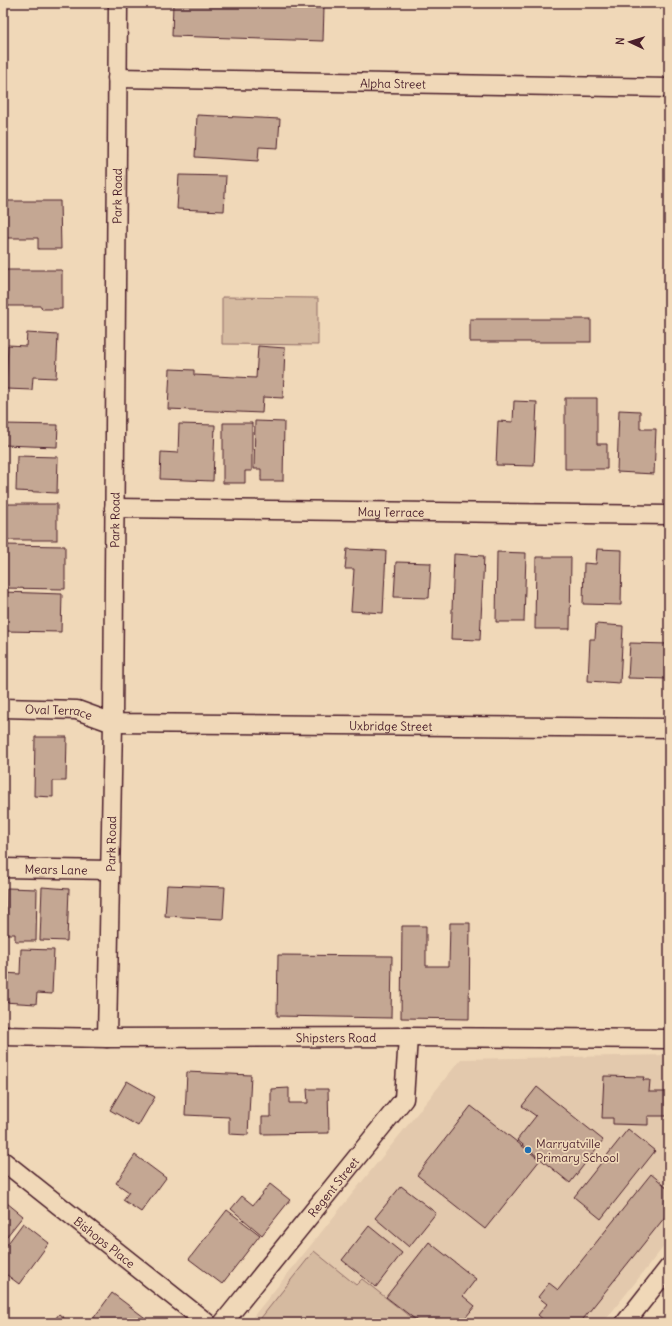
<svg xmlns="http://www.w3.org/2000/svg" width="672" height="1326" font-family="Delius,sans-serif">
<rect width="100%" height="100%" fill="#f0d8b8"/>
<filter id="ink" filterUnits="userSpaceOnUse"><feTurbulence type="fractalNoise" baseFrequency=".025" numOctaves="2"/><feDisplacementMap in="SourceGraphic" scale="8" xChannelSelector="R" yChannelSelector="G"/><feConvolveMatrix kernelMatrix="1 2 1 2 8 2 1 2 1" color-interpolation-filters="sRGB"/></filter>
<g filter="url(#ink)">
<polygon fill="#e3c9ad" points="669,1055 669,1240 603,1323 248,1323 461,1059"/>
<g fill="#d5baa0" stroke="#906c66">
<polygon points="222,297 318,298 318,345 222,344"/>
<polygon points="314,1251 356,1285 362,1279 418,1323 257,1323"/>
</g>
<g fill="#c4a793" stroke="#4a1f2b">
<polygon points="173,3 324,8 323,41 172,36"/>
<polygon points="197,115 280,119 278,148 259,147 258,161 195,157"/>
<polygon points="179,175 226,176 224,211 177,209"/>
<polygon points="3,201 60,201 61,249 38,249 38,238 3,238"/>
<polygon points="3,270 62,270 62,309 42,309 41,306 3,306"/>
<rect x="470" y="319" width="121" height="23"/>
<polygon points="27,333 58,335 56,378 33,377 32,390 6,389 8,345 26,346"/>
<polygon points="258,346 285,348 283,398 263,397 262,413 168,409 170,369 194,370 194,375 256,378"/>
<polygon points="565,398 597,398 597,444 607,444 607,469 565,469"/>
<polygon points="514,401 537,402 534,466 496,465 498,421 513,422"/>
<polygon points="619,410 640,411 640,429 656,429 654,474 617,472"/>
<polygon points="255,421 284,422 283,481 261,481 261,469 254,469"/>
<polygon points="223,423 252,423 252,471 245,471 245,483 223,483"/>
<polygon points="3,424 58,425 57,447 3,445"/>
<polygon points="179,424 215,425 213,481 160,479 161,452 178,453"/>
<polygon points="17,456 58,457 57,493 16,491"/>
<rect x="3" y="504" width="54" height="36"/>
<polygon points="3,545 65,546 65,589 3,588"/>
<polygon points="347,549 386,551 383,613 351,611 354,569 345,569"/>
<polygon points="597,549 622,550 621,605 583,604 584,563 596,564"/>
<polygon points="497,552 526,553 524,622 496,622"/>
<polygon points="454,554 484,556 480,640 451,639"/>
<polygon points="536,557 571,557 570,629 535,629"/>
<polygon points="396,562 431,563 429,598 394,597"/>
<polygon points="3,592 62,594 61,632 3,631"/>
<polygon points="596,624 623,626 620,683 588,681 590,639 595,639"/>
<polygon points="630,643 669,644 669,679 628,678"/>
<polygon points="35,737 67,737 66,781 53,781 53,797 34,796"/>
<polygon points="167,885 225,887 223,919 165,916"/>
<polygon points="42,887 69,889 67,941 40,940"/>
<polygon points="7,888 37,889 36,941 15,941 15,934 6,934"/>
<polygon points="450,923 470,923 469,1019 401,1018 402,926 426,926 426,966 449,966"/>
<polygon points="21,949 54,950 52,994 37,993 36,1004 3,1002 4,973 20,974"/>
<polygon points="278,955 392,956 391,1018 277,1016"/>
<polygon points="187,1072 251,1075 248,1135 229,1134 229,1117 185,1115"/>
<polygon points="604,1076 644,1077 643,1080 650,1080 649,1092 669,1092 669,1116 648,1116 648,1125 613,1124 613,1118 602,1118"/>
<polygon points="127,1081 155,1097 138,1126 110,1110"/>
<polygon points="537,1087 603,1140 570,1183 517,1140 536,1116 522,1106"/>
<polygon points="289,1088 289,1103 308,1103 307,1089 328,1089 329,1133 262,1134 262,1117 271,1117 271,1089"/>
<polygon points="471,1106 540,1160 485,1229 417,1175"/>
<polygon points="628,1129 655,1151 601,1219 574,1197"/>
<polygon points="135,1155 166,1178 141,1212 123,1200 129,1192 116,1183"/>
<polygon points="651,1174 669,1189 669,1212 580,1323 547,1323 538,1315 547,1304 538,1297 549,1283 558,1290"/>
<polygon points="270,1184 290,1200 262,1235 231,1209 242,1196 253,1205"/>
<polygon points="401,1186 436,1213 409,1247 375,1218"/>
<polygon points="7,1203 23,1216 3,1241 3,1208"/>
<polygon points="227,1210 260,1235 222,1284 189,1259"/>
<polygon points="23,1223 49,1243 19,1284 3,1272 3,1250"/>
<polygon points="369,1226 402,1253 376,1287 342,1260"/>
<polygon points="429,1242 476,1279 463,1296 475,1306 461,1323 420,1323 386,1297"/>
<polygon points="112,1293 152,1323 90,1323"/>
<polygon points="59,1314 70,1323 52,1323"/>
</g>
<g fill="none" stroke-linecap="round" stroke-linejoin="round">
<g stroke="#4a1f2b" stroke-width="21">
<g id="street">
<path id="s1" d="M117,78L669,88"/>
<path id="s2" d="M114,508L669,515"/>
<path id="s3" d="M3,708L77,710L113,723L669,728"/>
<path id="s4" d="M3,868L109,870"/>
<path id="s5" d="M3,1036L107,1038L408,1037L669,1039"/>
<path id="s6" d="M107,1038L113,723L118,3"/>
<path id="s7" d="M3,1161L207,1323"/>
<path id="s8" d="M223,1323L404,1099L408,1037"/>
<polyline points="625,1323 669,1267"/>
</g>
</g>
<use href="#street" stroke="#f0d8b8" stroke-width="18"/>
</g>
</g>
<circle fill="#1f6fb2" stroke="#f0d8b8" stroke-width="1.5" cx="528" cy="1150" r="4"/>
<g text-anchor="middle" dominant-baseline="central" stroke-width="3.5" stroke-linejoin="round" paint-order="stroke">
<g font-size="12" fill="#4a1f2b" stroke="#f0d8b8">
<text stroke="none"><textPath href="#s1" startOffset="276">Alpha Street</textPath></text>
<text stroke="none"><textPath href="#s6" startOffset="842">Park Road</textPath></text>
<text stroke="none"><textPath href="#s2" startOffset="277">May Terrace</textPath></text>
<text stroke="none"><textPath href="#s6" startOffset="518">Park Road</textPath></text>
<text stroke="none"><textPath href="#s3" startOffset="56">Oval Terrace</textPath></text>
<text stroke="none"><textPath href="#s3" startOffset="390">Uxbridge Street</textPath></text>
<text stroke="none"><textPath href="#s6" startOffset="194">Park Road</textPath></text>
<text stroke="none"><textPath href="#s4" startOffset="53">Mears Lane</textPath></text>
<text stroke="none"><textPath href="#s5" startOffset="333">Shipsters Road</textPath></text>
<text stroke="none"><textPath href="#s8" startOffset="175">Regent Street</textPath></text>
<text stroke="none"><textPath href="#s7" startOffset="130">Bishops Place</textPath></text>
</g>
<g font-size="12" fill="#4a1f2b" stroke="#f0d8b8" text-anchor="start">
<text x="536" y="1143">Marryatville<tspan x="536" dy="14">Primary School</tspan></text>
</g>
</g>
<rect width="672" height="1326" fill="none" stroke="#f0d8b8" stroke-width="16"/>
<rect x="8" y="8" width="656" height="1310" fill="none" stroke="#4a1f2b" stroke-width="1.5" filter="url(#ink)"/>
<g transform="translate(630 42) rotate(274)" stroke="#f0d8b8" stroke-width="3" paint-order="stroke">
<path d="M0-3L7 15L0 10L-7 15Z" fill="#4a1f2b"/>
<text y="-6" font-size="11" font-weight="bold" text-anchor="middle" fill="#4a1f2b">N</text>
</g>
</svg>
